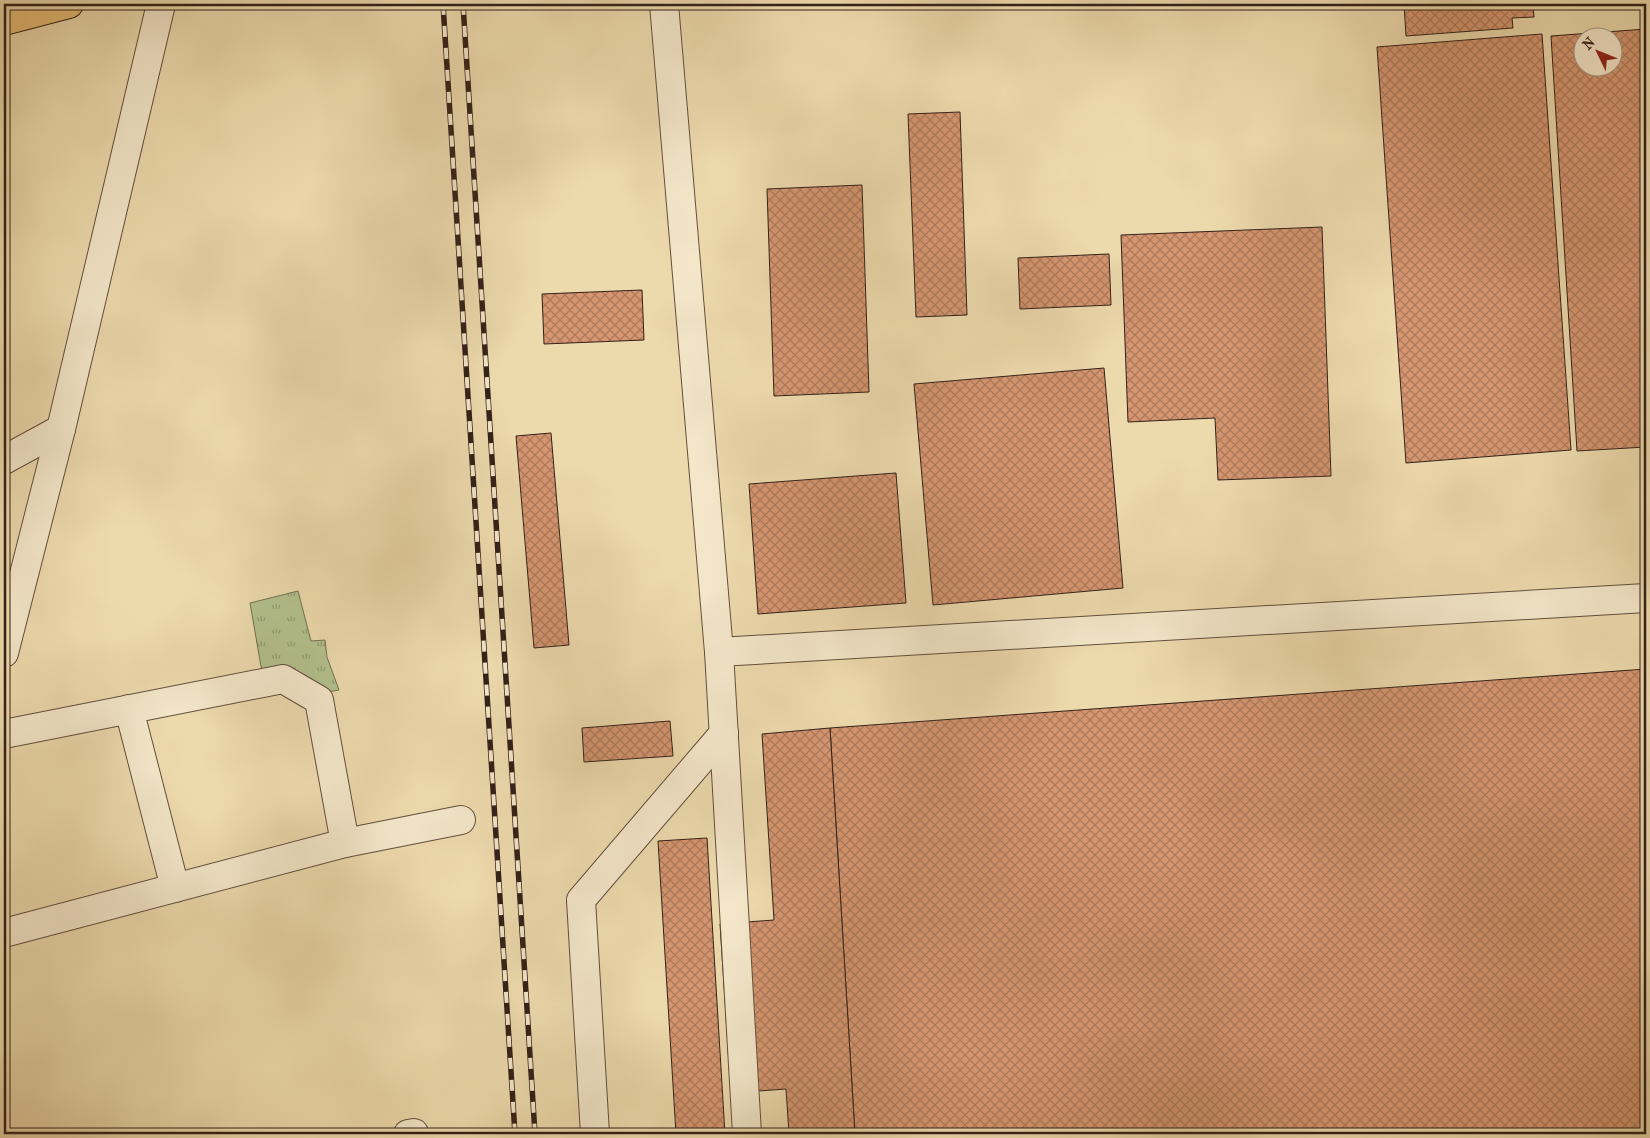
<svg xmlns="http://www.w3.org/2000/svg" width="1650" height="1138" font-family="'IM FELL French Canon',serif">
<defs>
<pattern id="park-tufts" width="24" height="20" patternUnits="userSpaceOnUse" patternTransform="scale(1.25)"><rect width="24" height="20" fill="#b2c08d"/><path d="M3 7l-1-3M5 7V3M7 7l1-3M15 17l-1-3M17 17v-4M19 17l1-3" fill="none" stroke="#919c72"/></pattern>
<pattern id="building-cross-hatch" width="8" height="8" patternUnits="userSpaceOnUse" patternTransform="scale(1.25)"><rect width="8" height="8" fill="#d59670"/><path d="M0 0l8 8M0 8l8-8" fill="none" stroke="#ad7a5b"/></pattern>
</defs>
<rect width="100%" height="100%" fill="#ecd9ac"/>
<filter id="stains"><feTurbulence type="fractalNoise" baseFrequency=".004" numOctaves="4"/><feColorMatrix values="0 0 0 0 .2 0 0 0 0 .09 0 0 0 0 .02 0 0 0 .5 -.17"/></filter>
<radialGradient id="worn" r=".72"><stop offset=".6" stop-color="#630" stop-opacity="0"/><stop offset="1" stop-color="#630" stop-opacity=".3"/></radialGradient>
<polygon fill="url(#park-tufts)" stroke="#727052" points="298,591 311,641 325,640 327,657 339,690 302,697 262,672 250,603"/>
<g fill="url(#building-cross-hatch)" stroke="#332118" fill-rule="evenodd">
<polygon points="1404,4 1533,4 1534,17 1512,18 1513,28 1406,36"/>
<path d="M1646,29V447L1577,451L1551,36ZM1582,38H1612V68H1582Z"/>
<polygon points="1542,34 1571,450 1406,463 1377,47"/>
<polygon points="960,112 967,315 916,317 908,114"/>
<polygon points="862,185 869,392 774,396 767,189"/>
<polygon points="1322,227 1331,476 1218,480 1215,418 1128,422 1121,235"/>
<polygon points="1109,254 1111,305 1020,309 1018,258"/>
<polygon points="642,290 644,340 544,344 542,294"/>
<polygon points="1104,368 1123,588 933,605 914,384"/>
<polygon points="551,433 569,645 534,648 516,436"/>
<polygon points="896,473 906,603 758,614 749,484"/>
<polygon points="1646,669 1646,1134 855,1134 830,728"/>
<polygon points="670,721 673,756 584,762 582,728"/>
<polygon points="830,728 855,1134 789,1134 786,1089 731,1093 720,924 774,920 762,734"/>
<polygon points="707,838 725,1134 676,1134 658,841"/>
</g>
<g fill="none" stroke-linecap="round" stroke-linejoin="round">
<g stroke="#614f3d" stroke-width="30">
<g id="minor">
<polyline points="664,4 719,652 1646,598"/>
<polyline points="4,460 61,429"/>
<polyline points="719,652 747,1134"/>
<polyline points="4,653 61,429 161,4"/>
<polyline points="129,709 175,888"/>
<polyline points="4,734 283,679 319,700 345,843 461,820"/>
<polyline points="4,933 345,843"/>
<polyline points="408,1134 414,1133 414,1134"/>
<polyline points="595,1134 581,900 724,733"/>
</g>
</g>
<g stroke="#332118" stroke-width="30">
<polyline id="major" points="4,21 69,4"/>
</g>
<use href="#minor" stroke="#f3e6c9" stroke-width="28"/>
<use href="#major" stroke="#e6bc76" stroke-width="28"/>
<g stroke="#332118" stroke-width="5.5">
<g id="rail">
<polyline points="443,4 515,1134"/>
<polyline points="463,4 535,1134"/>
</g>
</g>
<use href="#rail" stroke="#f3e6c9" stroke-width="4" stroke-dasharray="11" stroke-linecap="butt"/>
</g>
<rect width="1650" height="1138" fill="none" stroke="#ecd9ac" stroke-width="20"/>
<rect x="5" y="5" width="1640" height="1128" fill="none" stroke="#332118" stroke-width="2.5"/>
<rect x="10" y="10" width="1630" height="1118" fill="none" stroke="#332118"/>
<g transform="translate(1598 52) rotate(313)"><circle r="24" fill="#f3e6c9" stroke="#a69782"/>
<path d="M0-4L9 19L0 12L-9 19Z" fill="#8f2418"/>
<text y="-8" font-size="14" font-weight="bold" text-anchor="middle" fill="#332118">N</text>
</g>
<rect width="100%" height="100%" filter="url(#stains)"/>
<rect width="100%" height="100%" fill="url(#worn)"/>
</svg>
